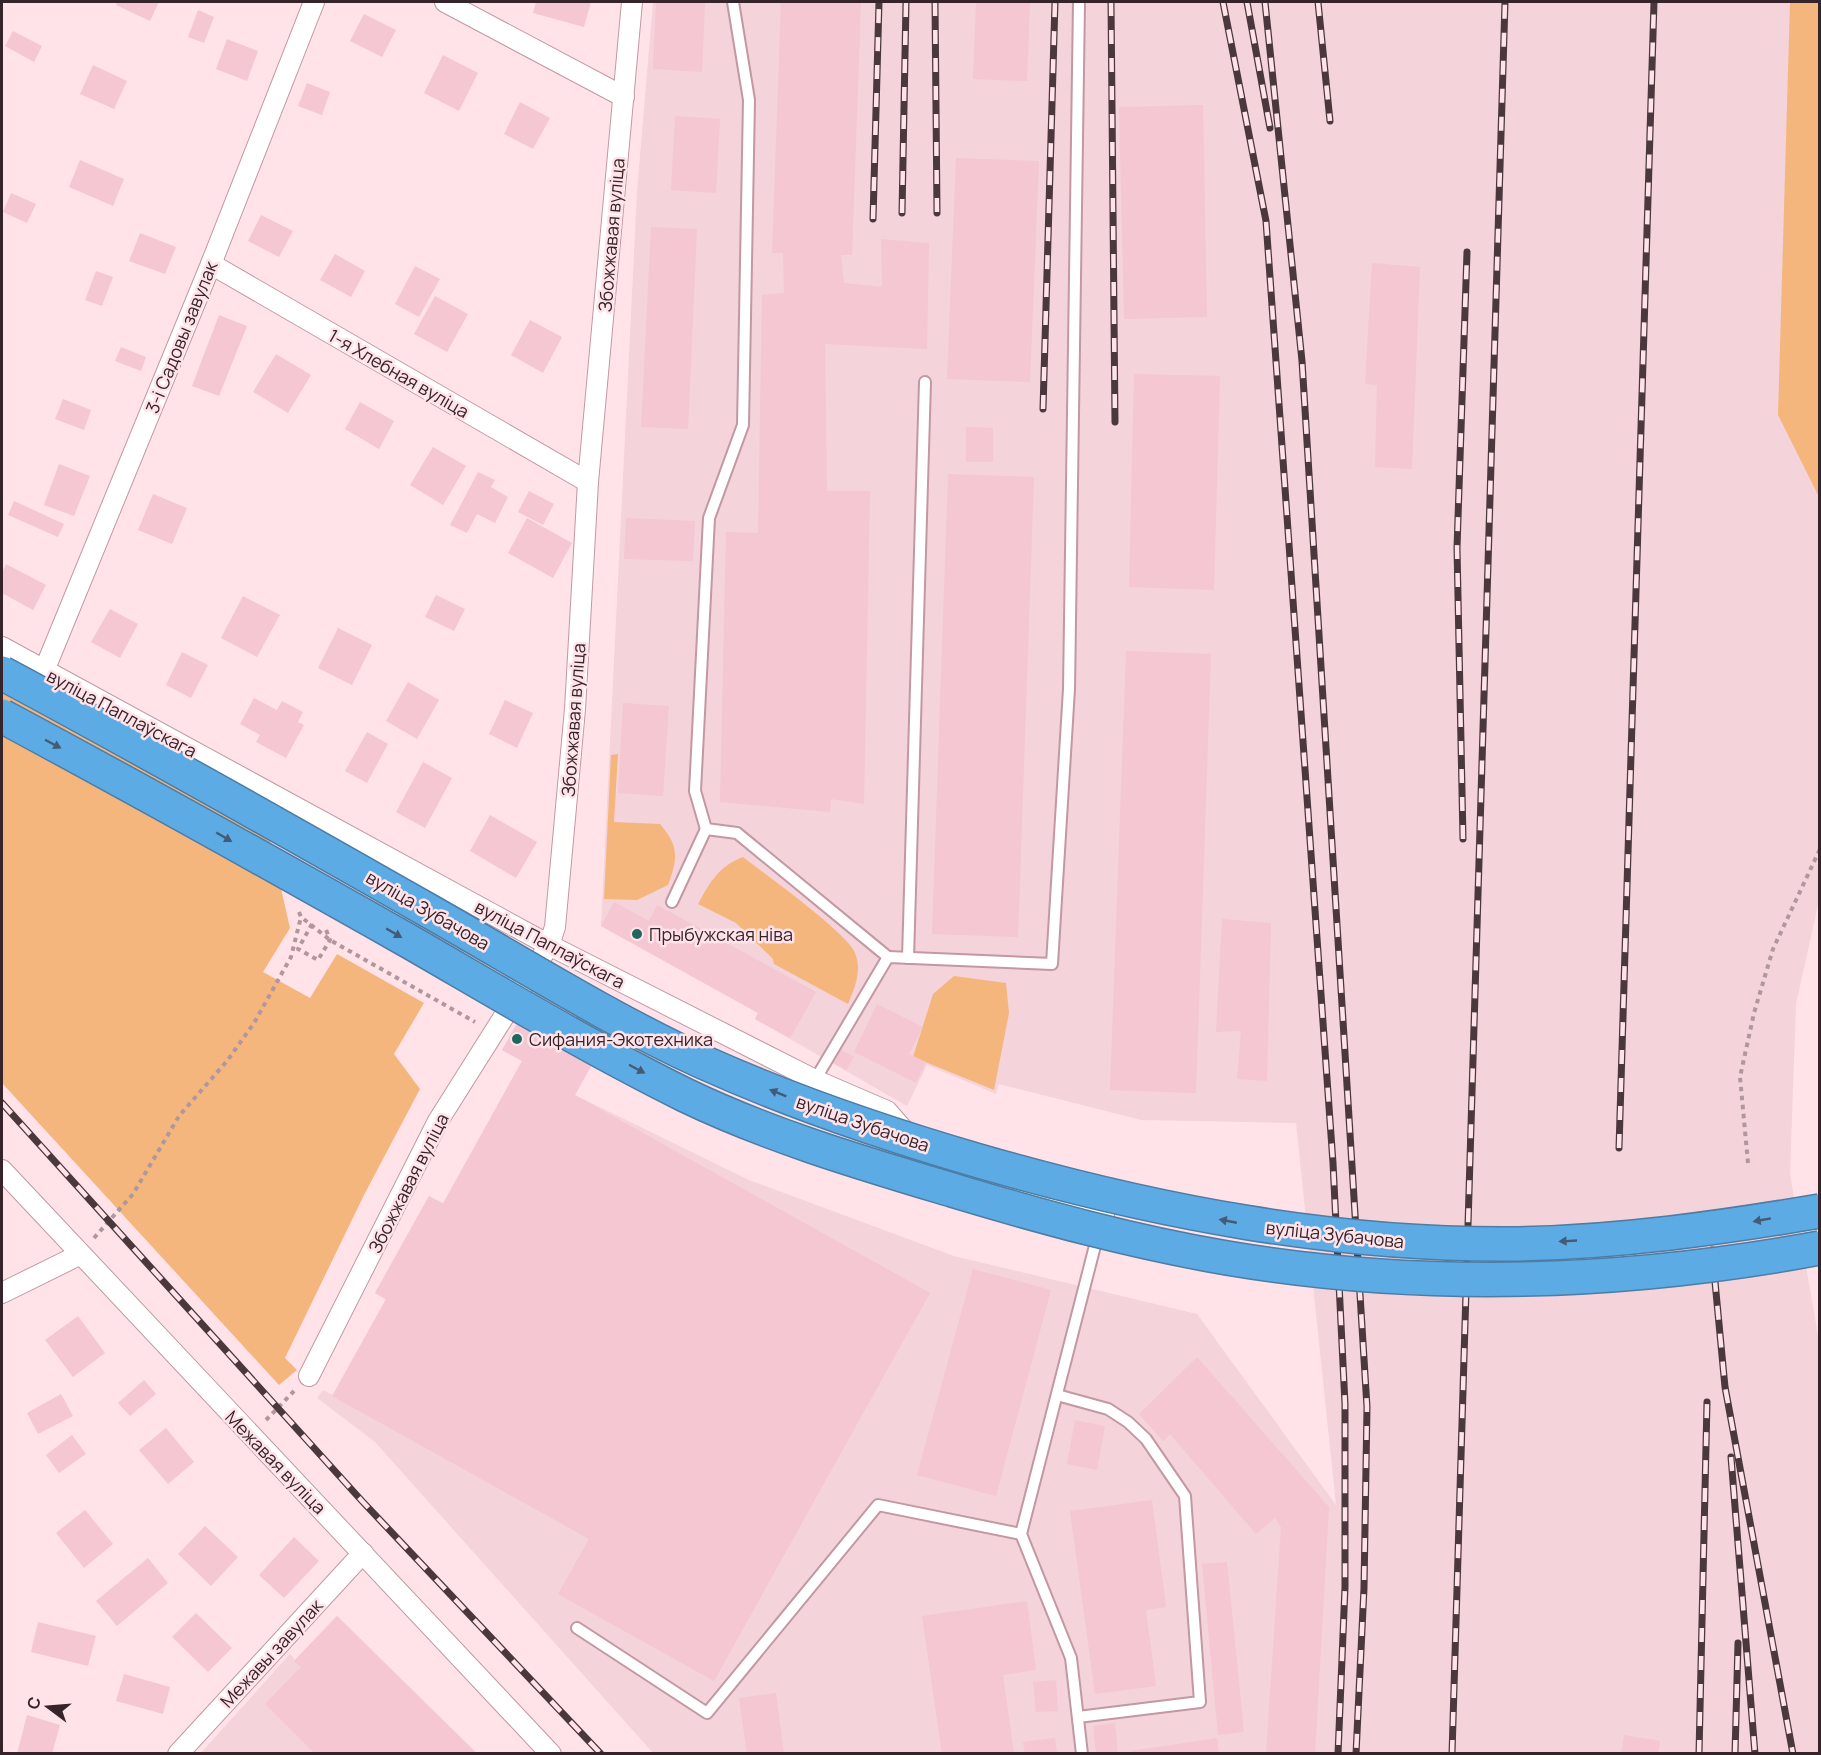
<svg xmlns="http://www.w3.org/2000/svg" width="1821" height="1755" font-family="Manrope,sans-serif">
<rect width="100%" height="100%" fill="#ffe3e9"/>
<g fill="#f4d3db">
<polygon points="653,2 1819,2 1820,896 1796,1004 1790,1174 1819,1341 1819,1753 653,1753 375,1442 317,1398 323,1390 333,1395 386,1300 375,1293 429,1196 443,1203 522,1061 502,1050 540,983 614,1025 575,1095 749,1180 954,1256 1197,1314 1336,1505 1296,1123 1141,1120 999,1084 996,1094 927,1065 907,1106 755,1019 758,1013 601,926 637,192"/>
<polygon points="337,1616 477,1753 200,1754 290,1654 295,1660"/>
</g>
<g fill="#f5b67e">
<polygon points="1790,2 1819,2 1819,497 1778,415"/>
<polygon points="2,684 267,827 290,928 263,972 310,998 337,954 424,1003 394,1054 420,1089 364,1195 285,1358 297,1370 279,1385 2,1083"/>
<path d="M618,754L614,822L660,824C679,846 678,858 668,885L637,900L604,899L611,755Z"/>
<path d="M743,857C765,874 844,931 854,951C863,969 855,987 848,1004L774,964L773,959L736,923L698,904C710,882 719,866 743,857Z"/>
<polygon points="954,976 1006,983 1009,1013 994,1090 913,1057 933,994"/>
</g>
<g fill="#f4c7d2">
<polygon points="117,2 159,2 150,21 116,5"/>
<polygon points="536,2 591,2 584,27 533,13"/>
<polygon points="656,2 705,2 702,72 653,69"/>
<polygon points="781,2 861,2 852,255 841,255 844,283 882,287 881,239 929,243 927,349 825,344 827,491 870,491 864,804 831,799 830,812 720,802 726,532 758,533 762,295 784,293 783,253 772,253"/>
<polygon points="976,2 1030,2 1027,81 973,79"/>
<polygon points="198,10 214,17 204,43 188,37"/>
<polygon points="364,14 396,30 382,57 350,41"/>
<polygon points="13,31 42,46 34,62 5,46"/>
<polygon points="227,39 258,51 247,81 216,69"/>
<polygon points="443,55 478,73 459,111 424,93"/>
<polygon points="93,65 127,81 114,109 80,94"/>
<polygon points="307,83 330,92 322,115 298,106"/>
<polygon points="520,102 550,118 533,149 504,134"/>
<polygon points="1203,105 1207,317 1124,319 1119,107"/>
<polygon points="675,116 720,119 716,193 671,190"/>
<polygon points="956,158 1039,161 1030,382 947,379"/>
<polygon points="80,160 124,179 113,206 69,187"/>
<polygon points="11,193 36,204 27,223 3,212"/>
<polygon points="261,215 293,231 279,257 248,241"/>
<polygon points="651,227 697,229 688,429 641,427"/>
<polygon points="140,233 176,247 165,274 129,261"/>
<polygon points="335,254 365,271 351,297 320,280"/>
<polygon points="1372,263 1420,267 1412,469 1375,467 1377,385 1365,384"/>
<polygon points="415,266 440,279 419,317 395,304"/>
<polygon points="96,271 113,277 102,306 85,300"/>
<polygon points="435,296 468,314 447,352 414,334"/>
<polygon points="219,315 247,326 219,396 192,386"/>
<polygon points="530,320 562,337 543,373 511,355"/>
<polygon points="121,347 146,357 141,371 115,361"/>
<polygon points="276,354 311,375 288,413 253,392"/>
<polygon points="1134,374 1220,376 1214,590 1129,587"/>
<polygon points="63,399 91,410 84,430 55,419"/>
<polygon points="360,402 394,421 379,449 345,429"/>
<polygon points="966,427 993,428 993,462 966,462"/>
<polygon points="433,447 466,466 443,505 410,485"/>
<polygon points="59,464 90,476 74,516 44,505"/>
<polygon points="478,472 495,480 491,487 508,497 495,523 477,514 467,533 450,525"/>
<polygon points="948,474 1034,477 1018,937 932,934"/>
<polygon points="529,491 554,504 543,525 518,512"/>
<polygon points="153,494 187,508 172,544 138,530"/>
<polygon points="14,501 64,524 58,537 8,515"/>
<polygon points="527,518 572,543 553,578 508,553"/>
<polygon points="626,518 695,521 693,561 624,559"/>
<polygon points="6,564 46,585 33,610 2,593 2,573"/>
<polygon points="436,595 465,609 454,631 425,617"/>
<polygon points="243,596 280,615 257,657 221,638"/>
<polygon points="110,609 138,624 120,658 91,642"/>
<polygon points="338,628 372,645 352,685 318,668"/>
<polygon points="1126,651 1211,654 1196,1093 1110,1090"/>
<polygon points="182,652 208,665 191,698 166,685"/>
<polygon points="408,682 439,700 417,739 386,721"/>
<polygon points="254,698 277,710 282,701 303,712 298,722 304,725 286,758 256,742 260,735 240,724"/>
<polygon points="505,700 533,713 517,748 489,734"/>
<polygon points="623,703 669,706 663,796 618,793"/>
<polygon points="367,732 388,744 367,783 345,771"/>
<polygon points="423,762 452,778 425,828 396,812"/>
<polygon points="490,815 537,842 516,878 470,851"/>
<polygon points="614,902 649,921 657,905 816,992 790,1038 755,1019 758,1013 601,926"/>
<polygon points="1222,919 1271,923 1267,1081 1237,1079 1241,1031 1216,1032"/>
<polygon points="540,983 614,1025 575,1095 930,1293 714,1681 558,1594 589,1539 332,1396 386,1299 375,1293 429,1196 443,1204 522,1061 502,1050"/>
<polygon points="877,1004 923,1027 909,1054 926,1062 916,1083 854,1052"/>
<polygon points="841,1050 854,1057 846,1070 834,1063"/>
<polygon points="973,1269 1051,1290 996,1496 917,1475"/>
<polygon points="78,1316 105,1353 73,1377 45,1340"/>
<polygon points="1197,1357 1329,1507 1315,1754 1266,1754 1281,1527 1275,1518 1256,1534 1170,1434 1163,1441 1139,1414"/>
<polygon points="144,1380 156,1394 130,1416 118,1403"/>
<polygon points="61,1394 73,1416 38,1434 27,1413"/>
<polygon points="1075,1420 1105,1426 1097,1470 1067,1464"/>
<polygon points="166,1428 194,1462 168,1484 139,1450"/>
<polygon points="72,1435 86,1454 59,1473 46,1455"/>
<polygon points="1152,1500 1166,1607 1146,1610 1156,1686 1095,1694 1070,1511"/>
<polygon points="85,1510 113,1544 84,1568 56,1533"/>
<polygon points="205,1526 238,1557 211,1586 178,1554"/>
<polygon points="294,1537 319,1561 284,1598 259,1575"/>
<polygon points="148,1558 168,1583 117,1626 96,1601"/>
<polygon points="1227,1562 1244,1732 1218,1735 1202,1564"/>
<polygon points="1027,1601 1036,1670 1003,1675 1014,1754 942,1754 922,1616"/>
<polygon points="196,1613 232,1648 208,1672 172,1637"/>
<polygon points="337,1616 477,1754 315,1754 265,1704 301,1667 294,1661"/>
<polygon points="38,1622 96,1636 88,1666 31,1652"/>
<polygon points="124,1674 170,1687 163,1714 116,1701"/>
<polygon points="1056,1680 1058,1711 1036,1712 1033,1682"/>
<polygon points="776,1693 784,1754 747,1754 739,1698"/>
<polygon points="27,1715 60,1725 52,1754 17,1754"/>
<polygon points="1115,1723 1118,1754 1096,1754 1093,1726"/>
<polygon points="1624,1735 1660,1741 1658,1754 1621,1754"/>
<polygon points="1055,1738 1057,1754 1025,1754 1023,1742"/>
<polygon points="1217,1738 1219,1754 1131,1754 1131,1751"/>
</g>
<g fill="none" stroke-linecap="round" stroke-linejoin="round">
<g stroke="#c298a2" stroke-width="14">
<g id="lane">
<polyline points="733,2 749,100 743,425 709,518 695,791 706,829 737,833 888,957"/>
<polyline points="672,902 706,829"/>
<polyline points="908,958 925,382"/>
<polyline points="815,1080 888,957 1052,964 1069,689 1079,2"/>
<polyline points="1057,1395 1108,1409 1128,1422 1146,1439 1185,1496 1200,1702 1078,1717"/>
<polyline points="577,1628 707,1713 878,1505 1021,1534"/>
<polyline points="1082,1754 1071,1658 1021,1534 1098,1234"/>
</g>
</g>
<g stroke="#c298a2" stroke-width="22">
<g id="street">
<polyline points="445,2 624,97"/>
<polyline points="211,264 588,482"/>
<polyline points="2,647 549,945 815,1080 887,1111 908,1135"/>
<polyline points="44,671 211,264 314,2"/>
<polyline points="2,1170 551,1754"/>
<polyline points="1024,1190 1104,1214"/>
<polyline points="2,1293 79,1255"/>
<polyline points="309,1376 438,1121 549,945 555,927 575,709 588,482 632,2"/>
<polyline points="178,1754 363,1553"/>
</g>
</g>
<g stroke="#af979d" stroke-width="4" stroke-dasharray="4.5 4.5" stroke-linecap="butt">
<polyline points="299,912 301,917 330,940 475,1022"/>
<polyline points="312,924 298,949 318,960 330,940 325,927"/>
<polyline points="1748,1163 1740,1077 1754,1013 1773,949 1820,849"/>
<polyline points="94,1238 133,1194 179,1116 227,1061 254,1023 291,957 301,917"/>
<polyline points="266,1420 294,1391"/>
</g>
<use href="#lane" stroke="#fff" stroke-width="10"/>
<use href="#street" stroke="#fff" stroke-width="20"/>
<g stroke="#4a383d" stroke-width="7">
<g id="rail">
<polyline points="935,2 937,213"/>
<polyline points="1111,2 1115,422"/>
<polyline points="1223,2 1266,221 1333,1163 1345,1404 1345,1587 1338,1754"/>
<polyline points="1247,2 1270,128"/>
<polyline points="1265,2 1302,361 1367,1407 1364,1588 1356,1754"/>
<polyline points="1318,2 1330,121"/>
<polyline points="902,213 906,2"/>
<polyline points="873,219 879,2"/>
<polyline points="1043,409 1055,2"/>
<polyline points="1463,839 1457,548 1467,252"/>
<polyline points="2,1103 362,1501 601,1754"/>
<polyline points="1619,1148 1654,2"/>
<polyline points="1712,1250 1725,1387 1793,1754"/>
<polyline points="1731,1457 1755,1754"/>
<polyline points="1452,1754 1505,2"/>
<polyline points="1699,1754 1707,1402"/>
<polyline points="1735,1754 1738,1643"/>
</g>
</g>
<use href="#rail" stroke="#ffe3e9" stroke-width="4.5" stroke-dasharray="14" stroke-linecap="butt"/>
<g stroke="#4e7ca3" stroke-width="36" stroke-linecap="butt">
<g id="highway-bridge">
<path d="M2,673C146,750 287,830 429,911C519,962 609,1019 703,1062C792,1102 886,1134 979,1161C1156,1212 1334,1246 1518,1244C1620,1242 1720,1228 1820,1211"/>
<path d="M2,716C140,790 276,866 412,943C502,995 592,1049 685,1095C770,1136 862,1163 952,1190C1042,1217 1133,1242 1227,1258C1423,1291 1625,1284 1820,1248"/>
</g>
</g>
<use href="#highway-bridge" stroke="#5cabe4" stroke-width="33"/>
</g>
<defs><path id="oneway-solid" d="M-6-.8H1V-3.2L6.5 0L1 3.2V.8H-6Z" transform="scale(1.5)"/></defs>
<g fill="#455a74">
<use href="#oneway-solid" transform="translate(53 744) rotate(28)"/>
<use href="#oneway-solid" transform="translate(224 837) rotate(30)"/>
<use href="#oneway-solid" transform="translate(394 933) rotate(30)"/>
<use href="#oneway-solid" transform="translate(637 1069) rotate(28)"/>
<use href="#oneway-solid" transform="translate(778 1093) rotate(-158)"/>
<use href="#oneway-solid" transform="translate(1762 1220) rotate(170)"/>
<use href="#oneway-solid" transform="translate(1228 1221) rotate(-169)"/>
<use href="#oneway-solid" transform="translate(1568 1241) rotate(177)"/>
</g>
<g fill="#1f675d" stroke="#ffe3e9" stroke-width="2">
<circle cx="637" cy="934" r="6"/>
<circle cx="517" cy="1039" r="6"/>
</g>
<g text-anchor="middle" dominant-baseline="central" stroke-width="5" stroke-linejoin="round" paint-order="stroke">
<g font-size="18" fill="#352429" stroke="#ffe3e9">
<text transform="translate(611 235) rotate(-85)">Збожжавая вуліца</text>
<text transform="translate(181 337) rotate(-68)">3-і Садовы завулак</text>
<text transform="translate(399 373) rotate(30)">1-я Хлебная вуліца</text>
<text transform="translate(122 713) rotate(28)">вуліца Паплаўскага</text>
<text transform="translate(573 720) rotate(-86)">Збожжавая вуліца</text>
<text transform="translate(428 910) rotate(30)">вуліца Зубачова</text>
<text transform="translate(550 944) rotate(28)">вуліца Паплаўскага</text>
<text transform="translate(863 1123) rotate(19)">вуліца Зубачова</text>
<text transform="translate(408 1183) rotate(-63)">Збожжавая вуліца</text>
<text transform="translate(1335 1234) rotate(6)">вуліца Зубачова</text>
<text transform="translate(276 1462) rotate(46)">Межавая вуліца</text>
<text transform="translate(271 1653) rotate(-47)">Межавы завулак</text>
</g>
<g font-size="18" fill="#352429" stroke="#ffe3e9" text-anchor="start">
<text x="649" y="934">Прыбужская ніва</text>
<text x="529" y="1039">Сифания-Экотехника</text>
</g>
</g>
<rect width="1821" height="1755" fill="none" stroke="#352429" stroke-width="6"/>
<g transform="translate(48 1707) rotate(286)" stroke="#ffe3e9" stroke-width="4.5" paint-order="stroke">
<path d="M0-4.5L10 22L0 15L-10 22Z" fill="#352429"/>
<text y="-9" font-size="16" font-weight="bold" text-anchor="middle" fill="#352429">С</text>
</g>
</svg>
